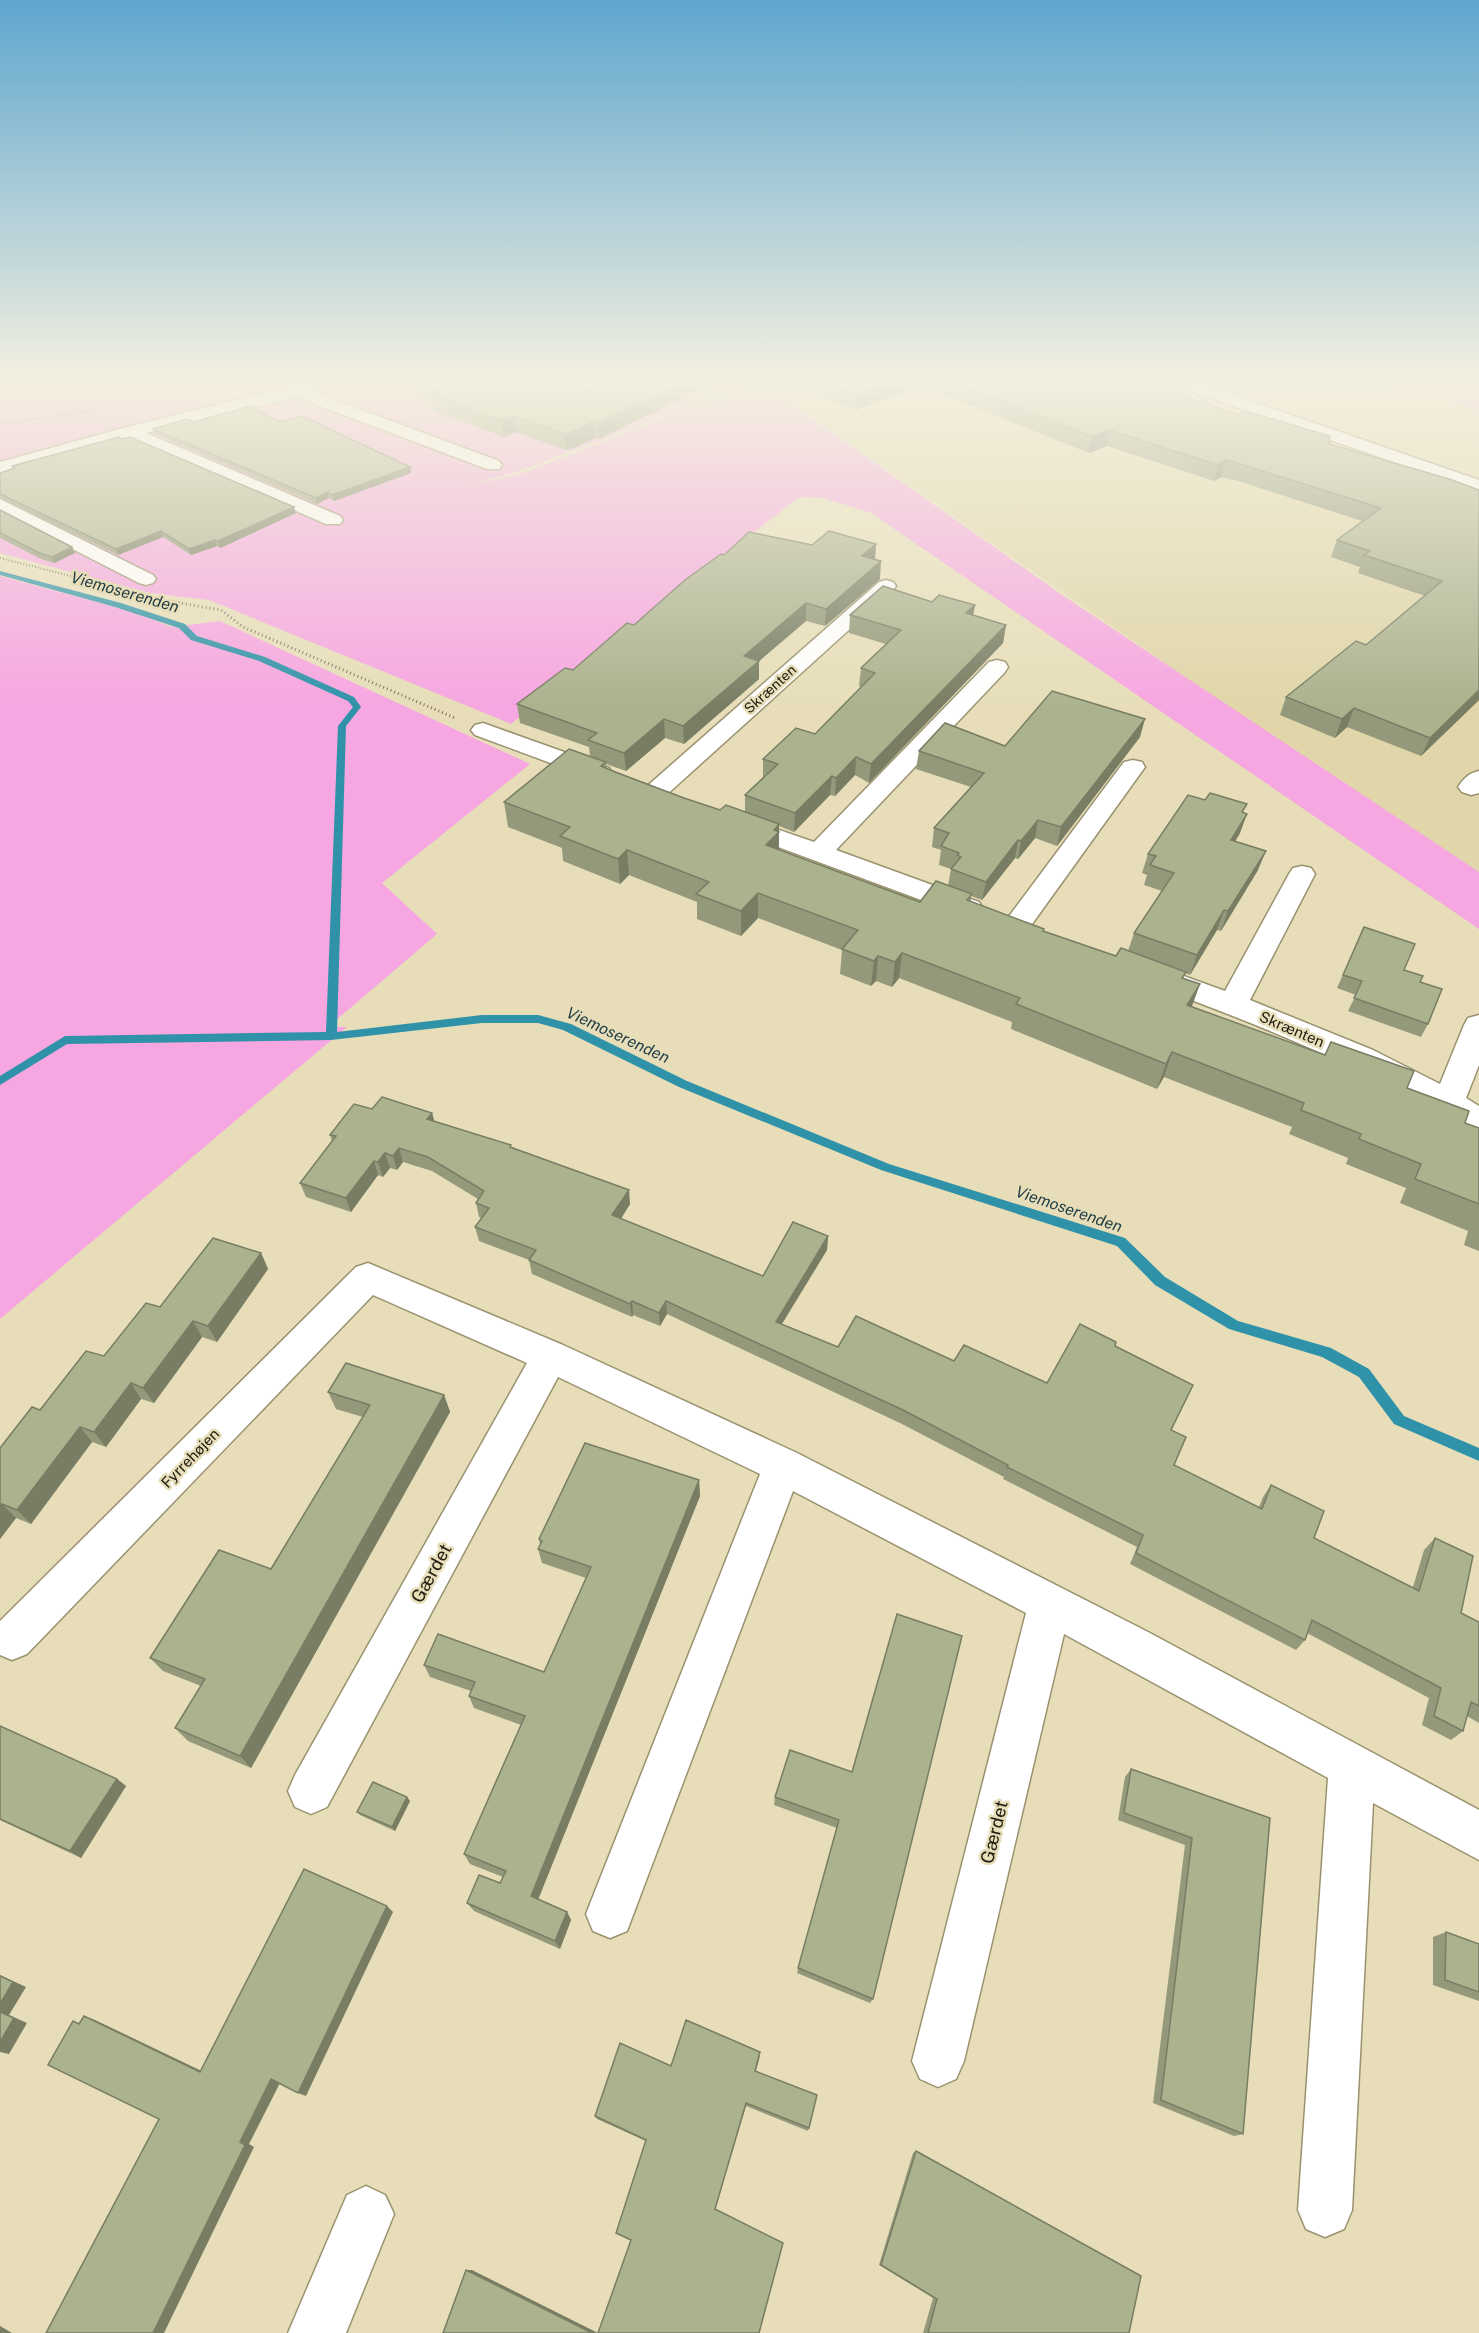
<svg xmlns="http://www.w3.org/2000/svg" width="1479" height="2333" font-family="'Public Sans',sans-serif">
<rect width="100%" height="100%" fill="#e7deb9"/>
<polygon fill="#e0d6a9" points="732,380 1372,380 1479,410 1479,881 781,396"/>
<g fill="#f6a6e1">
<polygon points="0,380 676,380 704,401 516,472 466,486 520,474 706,402 780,396 1062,595 1479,872 1479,929 871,513 823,498 799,497 511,724 209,600 150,593 0,553"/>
<polygon points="1372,380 1479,380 1479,410"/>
<polygon points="0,576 130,611 172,627 220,621 530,764 382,883 437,934 328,1027 347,1027 0,1319"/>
</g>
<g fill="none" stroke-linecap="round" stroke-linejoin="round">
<polygon fill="#2f92a8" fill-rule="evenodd" points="0,571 121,603 185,624 197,636 265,657 354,697 361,707 346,726 337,1032 482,1015 538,1015 571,1024 687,1081 889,1164 1125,1238 1165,1277 1238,1321 1331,1348 1369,1369 1404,1416 1479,1448 1479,1461 1394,1424 1359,1377 1322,1357 1229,1329 1155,1285 1117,1246 881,1170 679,1087 563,1030 538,1023 482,1023 331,1040 67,1044 0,1085 0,1076 65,1036 326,1032 338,726 353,707 348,701 259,661 191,640 179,628 115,607 0,575"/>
<g stroke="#9a926f" stroke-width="3">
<g id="minor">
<polygon points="317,380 342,380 340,383 313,392 499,461 502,465 499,469 487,469 296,397 146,433 340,516 343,520 340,524 326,524 128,438 0,473 0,462 123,428"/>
<polygon points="1166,380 1191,380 1479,480 1479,492 1168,383"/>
<polygon points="0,499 153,575 156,579 153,583 146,585 139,583 0,512"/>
<polygon points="886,580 893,582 896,586 893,590 663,798 654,801 645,798 641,793 645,788 879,582"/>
<polygon points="997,660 1005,662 1008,667 1005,672 836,850 979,902 983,908 979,914 969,917 959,914 730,829 726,824 730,819 739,816 814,842 989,662"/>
<polygon points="483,723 609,768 612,773 609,778 600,780 591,778 475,735 471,730 475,725"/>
<polygon points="1133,760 1142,762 1145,767 1027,931 1017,934 1007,931 1003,925 1007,919 1124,762"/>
<path d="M1479,771V793L1471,795L1462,792L1458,787C1464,778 1469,773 1479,771Z"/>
<path d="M1302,866L1311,868L1315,874L1250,1000L1373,1050L1440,1084L1464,1025L1468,1018L1479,1015V1065L1466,1098L1479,1106V1133L1468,1129C1366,1067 1257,1024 1146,983L1142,976L1146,969L1156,966L1225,991L1289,874L1293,868Z"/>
<polygon points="368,1263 563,1345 797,1453 1148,1632 1479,1810 1479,1860 1373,1803 1352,2210 1344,2229 1325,2237 1306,2229 1298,2210 1328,1778 1064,1634 964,2061 956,2079 938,2087 920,2079 912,2061 1026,1613 793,1491 627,1931 610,1938 593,1931 586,1914 760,1474 558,1377 327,1807 311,1814 295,1807 288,1791 295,1775 527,1363 373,1295 27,1654 12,1660 0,1655 0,1621 356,1267"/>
<polygon points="366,2186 385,2195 394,2214 346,2333 288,2333 347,2195"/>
</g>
</g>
<g stroke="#7c755d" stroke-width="2" stroke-dasharray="1 2" stroke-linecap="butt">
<polyline points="125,403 149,389 155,380"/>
<polyline points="0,424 97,410"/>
<polyline points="0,558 75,577"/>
<polyline points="164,600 182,603"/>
</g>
<polyline stroke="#7c755d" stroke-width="3" stroke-dasharray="1 3" stroke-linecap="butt" points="174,602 221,610 243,627 455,718"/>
<use href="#minor" fill="#fff" fill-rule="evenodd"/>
</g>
<g fill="#93997a">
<polygon points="610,380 593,390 614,380 599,439 595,438 573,448 566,450 516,432 504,437 435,411 434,404 415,397 412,381"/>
<polygon points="742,380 766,380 755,385"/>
<polygon points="785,380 1141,380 1238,415 1329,444 1449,479 1479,700 1421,756 1347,727 1335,738 1280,715 1286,697 1366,645 1425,596 1358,573 1360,567 1331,557 1337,540 1362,521 1238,481 1221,477 1214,481 1107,446 1089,453 922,386 855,410"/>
<polygon points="194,422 280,422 410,467 411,473 334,501 329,498 317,504 155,434 153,429"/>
<polygon points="122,439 296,513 220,548 217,546 191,555 163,537 118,555 0,498 0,473 13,468 12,466"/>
<polygon points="0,510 72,547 75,553 54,563 41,559 0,538"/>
<polygon points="875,560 880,579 825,626 806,621 759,661 759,679 684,744 665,738 626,771 606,764 607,768 684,798 720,810 745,812 745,795 763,778 763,759 815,734 861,687 859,686 861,668 886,644 849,633 850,615 973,615 1006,625 1003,643 869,783 855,775 835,796 830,795 794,832 779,826 779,850 920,902 948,886 951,869 939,865 941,850 932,847 934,828 971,787 916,769 919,751 1140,737 1057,846 1035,838 1018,859 1015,858 982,900 971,896 971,901 1044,929 1044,931 1116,956 1128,951 1134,933 1162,891 1144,885 1147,875 1142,873 1148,854 1244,813 1240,833 1235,841 1258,870 1221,931 1217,930 1190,975 1185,973 1183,978 1192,1007 1407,1088 1465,1123 1479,1128 1479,1251 1464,1245 1468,1231 1400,1203 1406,1188 1346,1164 1348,1158 1289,1134 1292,1127 1164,1077 1157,1089 1011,1029 1012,1022 899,978 892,987 876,981 871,986 840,974 842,950 758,918 741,936 697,919 697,902 629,875 620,884 563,861 562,848 508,827 504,802 590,756 589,747 520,723 517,704 573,670 634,625"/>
<polygon points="1364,927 1404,970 1420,982 1428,1024 1421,1037 1348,1011 1356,995 1337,988"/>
<polygon points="372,1109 432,1113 434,1122 512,1148 630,1204 621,1219 763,1276 828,1236 827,1250 782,1324 838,1347 954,1361 1047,1383 1115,1346 1171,1430 1174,1465 1259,1507 1263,1497 1271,1485 1314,1538 1413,1587 1424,1550 1435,1538 1461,1613 1479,1622 1479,1723 1467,1716 1463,1731 1451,1740 1422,1725 1429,1698 1307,1633 1305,1640 1296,1650 1130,1564 1137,1547 1003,1479 1004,1477 900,1423 667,1314 660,1326 633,1315 632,1317 532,1274 529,1260 479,1241 475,1227 482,1218 479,1217 476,1203 478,1199 432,1171 403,1162 397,1170 390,1168 383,1177 378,1175 351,1212 306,1197 300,1183 332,1141 330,1135"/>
<polygon points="261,1253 268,1269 217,1342 202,1337 154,1403 141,1399 106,1447 92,1442 31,1524 16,1518 0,1539 0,1448 40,1410 160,1307"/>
<polygon points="328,1392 444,1395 450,1412 251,1768 188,1741 175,1728 201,1686 163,1671 150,1658 271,1569 363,1417 336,1409"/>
<polygon points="699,1480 700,1496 538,1899 567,1912 571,1920 560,1949 474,1911 467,1903 500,1883 503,1877 470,1864 464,1854 521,1725 474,1708 469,1696 471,1691 430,1677 424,1665 544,1672 586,1578 542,1563 538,1549 540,1545 539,1539"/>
<polygon points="0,1726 117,1779 126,1786 81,1858 0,1820"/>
<polygon points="1131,1769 1270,1818 1243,2134 1234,2136 1153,2103 1185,1845 1118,1820 1125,1777"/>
<polygon points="852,1772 873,1999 870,2003 797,1973 837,1828 774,1805 775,1797"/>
<polygon points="410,1801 395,1831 360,1815 357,1812"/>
<polygon points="1446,1932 1479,1944 1479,2001 1433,1985 1433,1937"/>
<polygon points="760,2056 756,2071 809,2128 808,2131 746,2106 631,2240 646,2141 597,2119 595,2116 671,2066"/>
<polygon points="916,2151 1129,2333 923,2333 933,2298 879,2265 913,2153"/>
</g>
<g fill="#787d63">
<polygon points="588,380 610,380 589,393"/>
<polygon points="688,380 720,380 599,439 598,423"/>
<polygon points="755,380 766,380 755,385"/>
<polygon points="895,380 923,380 922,386 855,410 856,394"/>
<polygon points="514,416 516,432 504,437 502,421"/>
<polygon points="594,421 595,438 573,448 566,450 564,434"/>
<polygon points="1110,430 1107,446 1089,453 1092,437"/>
<polygon points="1226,460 1221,477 1214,481 1218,465"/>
<polygon points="410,467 411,473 334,501 332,495"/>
<polygon points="327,492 329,498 317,504 316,498"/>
<polygon points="294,507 296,513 220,548 218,541"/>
<polygon points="161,531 163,537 118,555 116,549"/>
<polygon points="215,540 217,546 191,555 189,549"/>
<polygon points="876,544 875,561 862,556"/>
<polygon points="72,547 75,553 54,563 52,557"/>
<polygon points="881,561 880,579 825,626 826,609"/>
<polygon points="806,603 806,621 744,674 744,656"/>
<polygon points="975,605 972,622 966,613"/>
<polygon points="1006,625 1003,643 869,783 871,764"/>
<polygon points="759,661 759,679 684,744 683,726"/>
<polygon points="1479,690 1479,700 1421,756 1430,738"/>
<polygon points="1354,708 1347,727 1335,738 1342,719"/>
<polygon points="664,719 665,738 626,771 624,753"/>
<polygon points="1145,719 1140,737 1057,846 1061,827"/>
<polygon points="856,757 855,775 835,796 836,778"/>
<polygon points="832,776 830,795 794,832 795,813"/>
<polygon points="1247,814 1240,833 1225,859 1231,840"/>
<polygon points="1038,820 1035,838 1018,859 1021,841"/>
<polygon points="779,824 779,833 779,832 779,857 766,845 774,830"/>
<polygon points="1018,840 1015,858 982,900 986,882"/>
<polygon points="627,850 629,875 620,884 618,859"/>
<polygon points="1266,851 1258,870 1221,931 1228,911"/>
<polygon points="758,893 758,918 741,936 741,911"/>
<polygon points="1224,910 1217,930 1190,975 1197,955"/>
<polygon points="902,953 899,978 892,987 895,962"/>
<polygon points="878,956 876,981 871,986 874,961"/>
<polygon points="1200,984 1191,1009 1187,1005"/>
<polygon points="1172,1052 1164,1077 1157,1089 1166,1064"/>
<polygon points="432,1113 436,1127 427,1119"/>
<polygon points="399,1148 403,1162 397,1170 393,1156"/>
<polygon points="385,1153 390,1168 383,1177 378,1162"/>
<polygon points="374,1161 378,1175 351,1212 346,1198"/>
<polygon points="629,1190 630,1204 614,1229 612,1215"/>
<polygon points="828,1236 827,1250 775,1335 776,1322"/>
<polygon points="261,1253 268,1269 217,1342 208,1326"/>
<polygon points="632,1301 633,1315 632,1317 630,1304"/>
<polygon points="666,1301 667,1314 660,1326 659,1313"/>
<polygon points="193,1321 202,1337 154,1403 143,1388"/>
<polygon points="131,1383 141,1399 106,1447 94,1432"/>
<polygon points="444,1395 450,1412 251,1768 240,1756"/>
<polygon points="80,1427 92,1442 31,1524 17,1510"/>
<polygon points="699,1480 700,1496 536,1905 531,1896"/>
<polygon points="2,1504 16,1518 0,1539 0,1507"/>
<polygon points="117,1779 126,1786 81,1858 70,1851"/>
<polygon points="407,1797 410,1801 395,1831 392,1827"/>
<polygon points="387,1906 393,1912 306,2096 298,2093"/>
<polygon points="567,1912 571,1920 560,1949 555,1941"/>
<polygon points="0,1975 26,1987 9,2015 27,2023 9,2054 0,2052"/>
<polygon points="84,2016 95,2020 210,2075 200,2072"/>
<polygon points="271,2079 280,2083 249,2144 254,2147 164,2333 153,2333 240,2142"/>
<polygon points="746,2103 746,2106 715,2210 715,2209"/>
<polygon points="466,2270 472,2270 598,2333 592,2333"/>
<polygon points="0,2326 12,2333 0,2333"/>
</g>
<g fill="#abb28e" stroke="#787d63" stroke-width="1.5">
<polygon points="415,380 552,380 588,392 614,380 688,380 598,423 594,421 572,432 564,434 514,416 502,421 433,395 441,392 412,381"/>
<polygon points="822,380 895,380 856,394"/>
<polygon points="949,380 1141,380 1238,415 1245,411 1330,436 1329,444 1449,479 1479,490 1479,690 1430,738 1354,708 1342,719 1286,697 1356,641 1366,645 1442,581 1364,555 1370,551 1337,540 1381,508 1243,465 1226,460 1218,465 1110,430 1092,437"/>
<polygon points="250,406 280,422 302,416 410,467 332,495 327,492 316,498 153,429 187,419 194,422"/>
<polygon points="119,437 122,439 130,437 294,507 218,541 215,540 189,549 161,531 116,549 0,494 0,473 15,468 12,466"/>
<polygon points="0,510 72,547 52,557 39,553 0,533"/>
<polygon points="829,531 876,544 862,556 881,561 826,609 806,603 744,656 759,661 683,726 664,719 624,753 588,740 597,733 517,704 565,668 573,670 627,623 634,625 685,580 721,554 724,555 749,532 812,545"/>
<polygon points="883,586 932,602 939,595 975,605 966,613 1006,625 871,764 856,757 836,778 832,776 795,813 745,795 778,764 763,759 796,728 815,734 875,673 861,668 901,630 850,615"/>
<polygon points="1052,691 1145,719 1061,827 1038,820 1021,841 1018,840 986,882 951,869 961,857 957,855 959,853 941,846 949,833 934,828 984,773 919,751 945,723 1005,746"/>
<polygon points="569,749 606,762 601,766 615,772 684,798 720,810 726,805 779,824 774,830 779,832 766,845 920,902 936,881 972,894 967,900 1044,929 1043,931 1116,956 1121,948 1186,972 1182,978 1200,984 1187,1005 1325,1055 1331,1042 1414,1071 1407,1088 1469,1111 1465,1123 1479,1128 1479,1204 1415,1179 1421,1164 1359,1139 1361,1134 1301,1110 1304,1103 1172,1052 1166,1064 1016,1004 1020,998 902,953 895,962 878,956 874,961 842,949 858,930 758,893 741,911 696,894 709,882 627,850 618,859 560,836 570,827 504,802"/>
<polygon points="1210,793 1247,804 1242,812 1247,814 1231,840 1266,851 1228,911 1224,910 1197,955 1134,933 1174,873 1150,865 1156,856 1148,854 1188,795 1205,800"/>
<polygon points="1364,927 1415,944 1404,970 1423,976 1420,982 1442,989 1428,1024 1354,998 1362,981 1343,975"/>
<polygon points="382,1097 432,1113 427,1119 511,1145 510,1147 629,1190 612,1215 763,1276 793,1222 828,1236 776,1322 838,1347 856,1316 954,1361 964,1345 1047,1383 1080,1324 1116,1342 1115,1346 1193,1385 1171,1430 1186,1437 1174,1465 1262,1509 1271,1485 1324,1511 1314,1538 1419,1591 1435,1538 1473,1556 1461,1613 1479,1622 1479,1706 1471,1702 1463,1731 1434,1716 1441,1688 1312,1620 1305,1640 1136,1553 1143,1535 1007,1467 1008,1465 903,1410 666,1301 659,1313 632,1301 630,1304 529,1260 536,1250 475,1227 489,1208 476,1203 484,1191 428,1157 399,1148 393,1156 385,1153 378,1162 374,1161 346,1198 300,1183 336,1136 330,1135 354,1104 372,1109"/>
<polygon points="213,1238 261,1253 208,1326 193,1321 143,1388 131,1383 94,1432 80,1427 17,1510 2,1504 0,1507 0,1448 32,1407 40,1410 86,1351 104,1356 146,1303 160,1307"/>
<polygon points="346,1363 444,1395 240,1756 175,1728 205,1679 150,1658 219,1550 271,1569 370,1405 328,1392"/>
<polygon points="585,1443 699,1480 531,1896 567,1912 555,1941 467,1903 479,1875 500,1883 506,1871 464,1854 525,1716 469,1696 475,1682 424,1665 438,1634 544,1672 591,1567 538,1549 542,1541 539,1539"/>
<polygon points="897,1614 962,1636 873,1999 798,1968 839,1820 775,1797 790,1750 852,1772"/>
<polygon points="0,1726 117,1779 70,1851 0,1819"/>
<polygon points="1131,1769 1270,1818 1243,2134 1161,2100 1192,1838 1124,1813"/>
<polygon points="373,1782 407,1797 392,1827 357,1812"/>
<polygon points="304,1869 387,1906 298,2093 271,2079 240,2142 245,2145 153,2333 46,2333 159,2119 48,2065 73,2021 79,2024 84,2016 200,2072"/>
<polygon points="1446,1932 1479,1944 1479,1992 1445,1980"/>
<polygon points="0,1976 13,1982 0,2004"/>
<polygon points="0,2012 14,2018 0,2042"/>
<polygon points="686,2020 760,2052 755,2071 817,2095 809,2128 746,2103 715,2209 783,2243 759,2333 598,2333 631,2240 616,2233 646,2140 595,2116 620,2043 671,2066"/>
<polygon points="916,2151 1141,2276 1129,2333 928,2333 937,2299 881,2265"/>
<polygon points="466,2270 592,2333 443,2333"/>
</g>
<linearGradient id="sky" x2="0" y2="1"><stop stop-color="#5ea6ce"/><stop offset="0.54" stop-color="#f4f0e0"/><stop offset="1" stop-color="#f4f0e0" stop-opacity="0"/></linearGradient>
<rect width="1479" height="707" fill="url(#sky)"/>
<g text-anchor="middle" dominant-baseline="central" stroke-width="5" stroke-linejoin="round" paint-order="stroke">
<g font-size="14" fill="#1f1b0e" stroke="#e7deb9">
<text transform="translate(770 689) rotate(-42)">Skrænten</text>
</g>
<g font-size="15" fill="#1f1b0e" stroke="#e7deb9">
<text transform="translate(1292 1029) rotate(23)">Skrænten</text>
<text transform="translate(190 1458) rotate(-46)">Fyrrehøjen</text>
</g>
<g font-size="16" font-style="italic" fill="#1f3c44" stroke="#e7deb9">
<text transform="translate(125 592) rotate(16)">Viemoserenden</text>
<text transform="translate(618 1035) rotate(25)">Viemoserenden</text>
<text transform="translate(1069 1209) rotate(19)">Viemoserenden</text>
</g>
<g font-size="18" fill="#1f1b0e" stroke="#e7deb9">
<text transform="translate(431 1573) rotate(-61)">Gærdet</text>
<text transform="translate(994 1832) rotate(-76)">Gærdet</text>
</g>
</g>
</svg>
